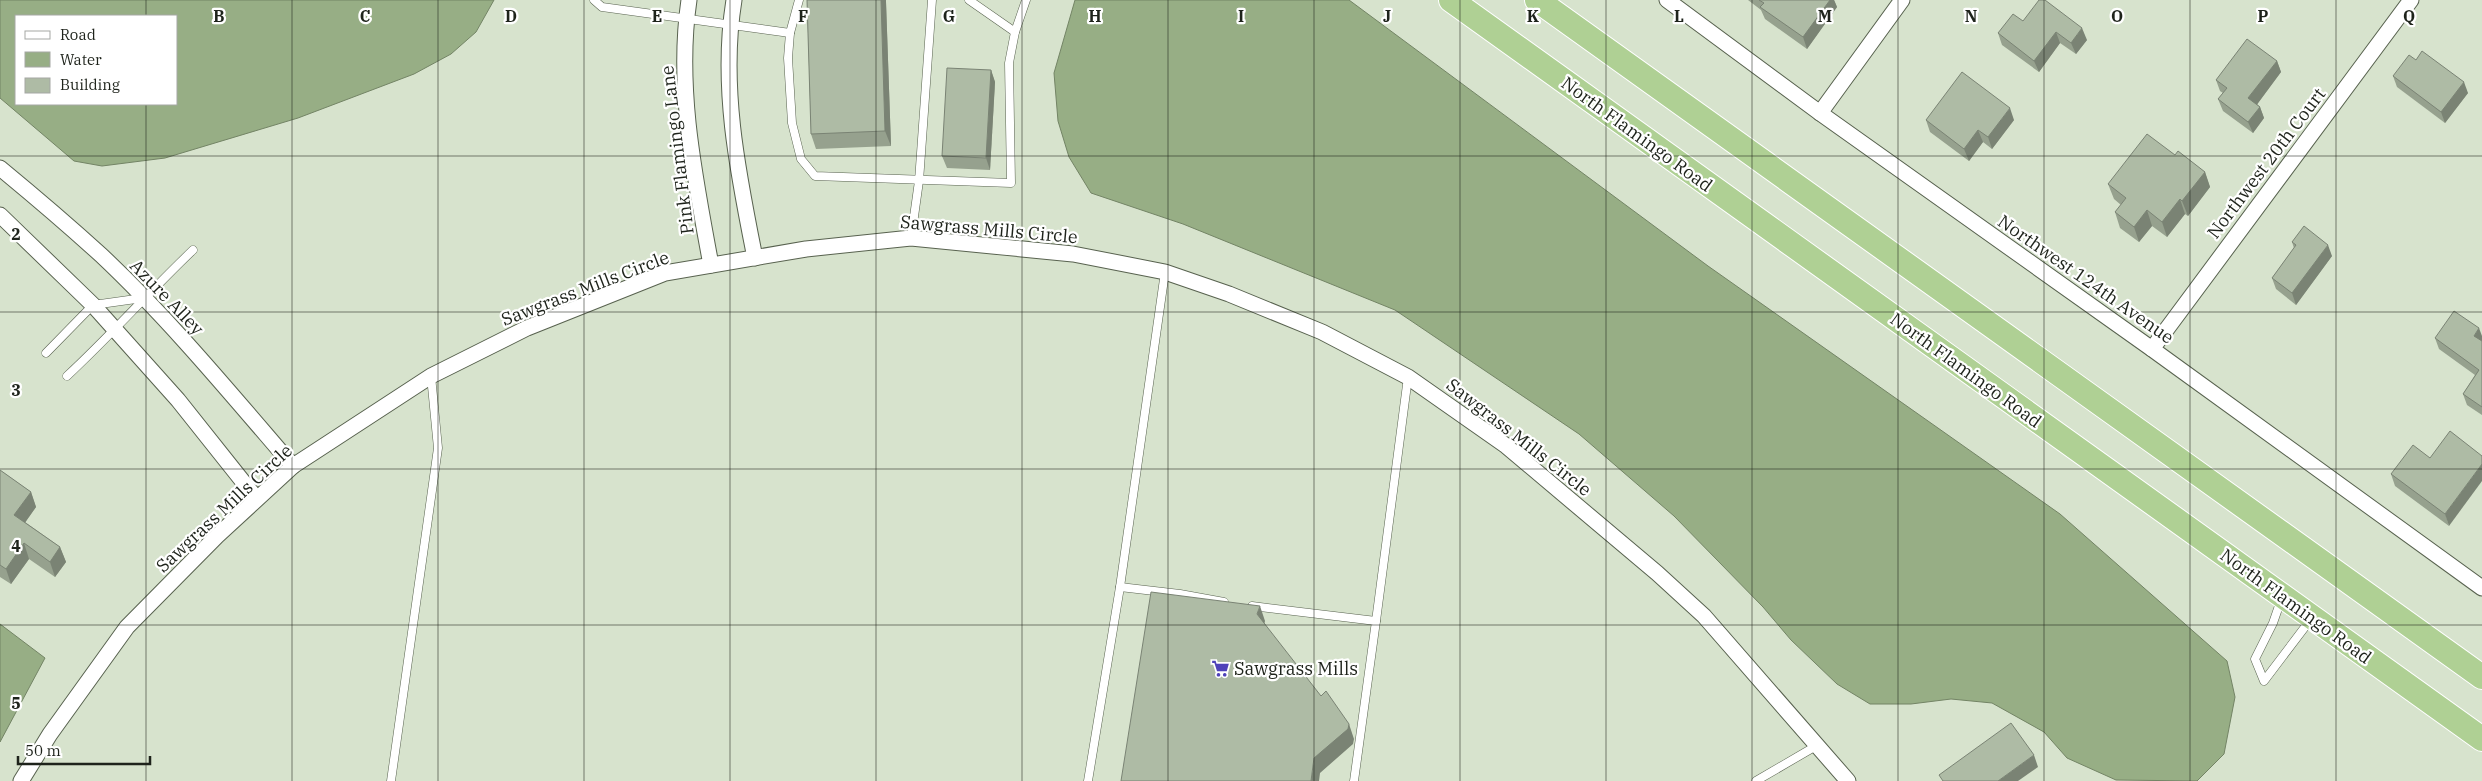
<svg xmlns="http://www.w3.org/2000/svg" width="2482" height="781" viewBox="0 0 2482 781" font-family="'IBM Plex Serif',serif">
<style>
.water{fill:#97ae85;stroke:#738465;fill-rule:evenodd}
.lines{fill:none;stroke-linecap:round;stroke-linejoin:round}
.service-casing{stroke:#58624f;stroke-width:9}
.minor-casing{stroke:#58624f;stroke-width:17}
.trunk-casing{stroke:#fff;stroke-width:26}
.service{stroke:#fff;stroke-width:8}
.minor{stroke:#fff;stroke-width:15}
.trunk{stroke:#afd094;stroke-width:24}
.wall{fill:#96a18e}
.shaded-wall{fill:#7a8374}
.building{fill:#aebba5;stroke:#7a8374}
.grid{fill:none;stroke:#1e231b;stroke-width:1;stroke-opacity:0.55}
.labels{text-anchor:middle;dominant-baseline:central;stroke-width:4.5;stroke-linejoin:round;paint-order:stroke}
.street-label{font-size:18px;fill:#1e231b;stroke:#fff}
.poi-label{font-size:18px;fill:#1e231b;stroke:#fff;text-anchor:start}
.grid-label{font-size:16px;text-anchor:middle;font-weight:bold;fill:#1e231b;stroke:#fff;stroke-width:4.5;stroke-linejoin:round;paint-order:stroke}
</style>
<rect width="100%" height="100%" fill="#d7e3cd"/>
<g class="water">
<path d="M 0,0 L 494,0 L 476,32 L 451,54 L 414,74 L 298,118 L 165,158 L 102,166 L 74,161 L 0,98 ZM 176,16 L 176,104 L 16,104 L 16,16 Z"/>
<path d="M 1075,0 L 1349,0 L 1708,266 L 2060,514 L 2227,661 L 2235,697 L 2224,754 L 2197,781 L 2116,780 L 2067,758 L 2044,732 L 1992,703 L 1951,699 L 1911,704 L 1870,704 L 1837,684 L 1791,640 L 1763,607 L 1674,516 L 1579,434 L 1395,310 L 1183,224 L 1091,193 L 1069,157 L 1058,121 L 1054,73 Z"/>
<path d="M 0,624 L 45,658 L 0,742 Z"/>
</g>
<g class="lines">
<defs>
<g id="service">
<path d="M 594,0 L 602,7 L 790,33"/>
<path d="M 799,0 L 790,33 L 788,58 L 792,123 L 801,159 L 815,176 L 1011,183 L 1009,63 L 1015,32 L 1026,0"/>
<path d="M 969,0 L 1015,32"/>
<path d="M 911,238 L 919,181 L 932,0"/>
<path d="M 1165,272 L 1120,587 L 1180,594 L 1224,602"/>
<path d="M 46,353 L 93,305 L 143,298"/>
<path d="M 67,376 C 111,335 150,291 193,250"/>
<path d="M 2281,600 L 2273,623 L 2255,659 L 2264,681 L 2311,619"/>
<path d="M 1252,606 L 1376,621 L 1354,781"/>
<path d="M 1376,621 L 1408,377"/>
<path d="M 391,781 L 438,448 L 431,376"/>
<path d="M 1088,781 L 1120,587"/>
<path d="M 1756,781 L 1816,746"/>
</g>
<g id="minor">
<path d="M 689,0 C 676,88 695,178 711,265"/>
<path d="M 734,0 C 720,86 738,173 755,258"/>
<path d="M 1667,0 L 1820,113 L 2152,349 L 2482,588"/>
<path d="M 1820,113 L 1902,0"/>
<path d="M 0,168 C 34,196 68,225 101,255 C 170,320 231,394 293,466"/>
<path d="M 0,215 L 93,305 L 178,400 L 256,498"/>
<path d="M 2152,349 L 2411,0"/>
<path d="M 21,781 L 50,734 L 127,627 L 217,536 L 293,466 L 431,376 L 527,328 L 665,273 L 806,249 L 911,238 L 1073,254 L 1165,272 L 1229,294 L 1322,332 L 1408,377 L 1505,445 L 1657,573 L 1704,616 L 1848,781"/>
</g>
<g id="trunk">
<path d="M 1451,0 L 2482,739"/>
<path d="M 1537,0 L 2482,677"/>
</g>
</defs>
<use href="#service" class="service-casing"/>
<use href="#minor" class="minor-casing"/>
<use href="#trunk" class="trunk-casing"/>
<use href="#service" class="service"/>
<use href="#minor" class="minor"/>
<use href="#trunk" class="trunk"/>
</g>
<g class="wall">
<path d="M 807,0 L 886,0 L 886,2 L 891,146 L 816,149 L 811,134 Z"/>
<path d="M 1748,0 L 1834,0 L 1837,7 L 1807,49 L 1765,19 L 1761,10 Z"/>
<path d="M 2023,21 L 2087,40 L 2076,54 L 2060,43 L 2039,72 L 2002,45 L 1998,33 Z"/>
<path d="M 2416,60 L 2468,93 L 2445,123 L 2397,87 L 2393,76 Z"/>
<path d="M 2277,61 L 2281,72 L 2257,104 L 2260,107 L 2264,118 L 2253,133 L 2223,111 L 2218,99 L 2223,93 L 2220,91 L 2216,80 Z"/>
<path d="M 991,70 L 995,82 L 990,170 L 947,168 L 942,156 Z"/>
<path d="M 1926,120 L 2014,120 L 1992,149 L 1983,142 L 1969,161 L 1930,132 Z"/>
<path d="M 2175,155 L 2205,172 L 2210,187 L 2188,216 L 2185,214 L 2167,237 L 2152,226 L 2139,242 L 2120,228 L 2115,212 L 2121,205 L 2114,199 L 2108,184 Z"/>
<path d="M 2292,242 L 2332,256 L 2296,305 L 2276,289 L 2272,278 L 2294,248 Z"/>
<path d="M 2482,336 L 2482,415 L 2467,405 L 2463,394 L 2475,375 L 2439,349 L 2435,338 Z"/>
<path d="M 2430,458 L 2449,526 L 2395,486 L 2391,474 Z"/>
<path d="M 0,470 L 31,492 L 36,507 L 25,522 L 60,547 L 66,562 L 55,577 L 29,559 L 11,584 L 0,577 Z"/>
</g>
<g class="shaded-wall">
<path d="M 881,0 L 886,0 L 886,2 L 891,146 L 885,131 Z"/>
<path d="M 1830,0 L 1834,0 L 1837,7 L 1807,49 L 1803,37 Z"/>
<path d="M 2082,28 L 2087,40 L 2076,54 L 2071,43 Z"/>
<path d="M 2056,32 L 2060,43 L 2039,72 L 2034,61 Z"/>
<path d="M 2277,61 L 2281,72 L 2253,110 L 2248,98 Z"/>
<path d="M 991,70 L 995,82 L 990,170 L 986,158 Z"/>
<path d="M 2464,82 L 2468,93 L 2445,123 L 2441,112 Z"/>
<path d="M 2260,107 L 2264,118 L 2253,133 L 2248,122 Z"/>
<path d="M 2010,108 L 2014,120 L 1992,149 L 1988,137 Z"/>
<path d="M 1978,130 L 1983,142 L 1969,161 L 1964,149 Z"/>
<path d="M 2205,172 L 2210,187 L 2188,216 L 2182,201 Z"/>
<path d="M 2180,199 L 2185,214 L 2167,237 L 2162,222 Z"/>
<path d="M 2147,210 L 2152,226 L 2139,242 L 2134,227 Z"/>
<path d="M 2328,245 L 2332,256 L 2296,305 L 2292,293 Z"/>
<path d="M 2479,328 L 2482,336 L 2482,340 L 2478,346 L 2474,336 Z"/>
<path d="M 2482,464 L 2482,481 L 2449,526 L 2445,514 Z"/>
<path d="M 31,492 L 36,507 L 20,530 L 14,515 Z"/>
<path d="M 24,543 L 29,559 L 11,584 L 6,569 Z"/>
<path d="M 60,547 L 66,562 L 55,577 L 50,562 Z"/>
<path d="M 1260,606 L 1265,621 L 1263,629 L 1257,614 Z"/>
<path d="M 1349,724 L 1354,739 L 1353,744 L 1320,773 L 1319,781 L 1311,781 L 1314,758 Z"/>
<path d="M 2034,755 L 2038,767 L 2018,781 L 1998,781 Z"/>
</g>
<g class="building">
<path d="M 807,0 L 881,0 L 885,131 L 811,134 Z"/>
<path d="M 1759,0 L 1830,0 L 1803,37 L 1760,7 L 1764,3 Z"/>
<path d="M 2039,0 L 2045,0 L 2082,28 L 2071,43 L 2056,32 L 2034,61 L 1998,33 L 2013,14 L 2023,21 Z"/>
<path d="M 2247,39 L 2277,61 L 2248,98 L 2260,107 L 2248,122 L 2218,99 L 2227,88 L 2216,80 Z"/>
<path d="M 2422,51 L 2464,82 L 2441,112 L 2393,76 L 2409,55 L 2416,60 Z"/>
<path d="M 947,68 L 991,70 L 986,158 L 942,156 Z"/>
<path d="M 1962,72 L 2010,108 L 1988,137 L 1978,130 L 1964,149 L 1926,120 Z"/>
<path d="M 2147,134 L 2175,155 L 2178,151 L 2205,172 L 2182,201 L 2180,199 L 2162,222 L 2147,210 L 2134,227 L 2115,212 L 2126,198 L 2108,184 Z"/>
<path d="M 2304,226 L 2328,245 L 2292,293 L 2272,278 L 2296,245 L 2292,242 Z"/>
<path d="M 2454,311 L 2479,328 L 2474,336 L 2482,341 L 2482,407 L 2463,394 L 2479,370 L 2435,338 Z"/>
<path d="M 2450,431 L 2482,456 L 2482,464 L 2445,514 L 2391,474 L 2413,445 L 2430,458 Z"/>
<path d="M 0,470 L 31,492 L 14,515 L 60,547 L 50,562 L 24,543 L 6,569 L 0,565 Z"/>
<path d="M 1151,592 L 1260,606 L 1257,614 L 1321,696 L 1326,691 L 1349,724 L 1348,729 L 1314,758 L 1311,781 L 1121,781 Z"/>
<path d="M 2011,723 L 2034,755 L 1998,781 L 1943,781 L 1939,775 Z"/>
</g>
<path class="grid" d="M 146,0 L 146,16M 292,0 L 292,781M 438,0 L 438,781M 584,0 L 584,781M 730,0 L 730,781M 876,0 L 876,781M 1022,0 L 1022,781M 1168,0 L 1168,781M 1314,0 L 1314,781M 1460,0 L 1460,781M 1606,0 L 1606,781M 1752,0 L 1752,781M 1898,0 L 1898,781M 2044,0 L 2044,781M 2190,0 L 2190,781M 2336,0 L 2336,781M 146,104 L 146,781M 0,156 L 2482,156M 0,312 L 2482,312M 0,469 L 2482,469M 0,625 L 2482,625"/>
<defs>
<symbol id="supermarket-bare" viewBox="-9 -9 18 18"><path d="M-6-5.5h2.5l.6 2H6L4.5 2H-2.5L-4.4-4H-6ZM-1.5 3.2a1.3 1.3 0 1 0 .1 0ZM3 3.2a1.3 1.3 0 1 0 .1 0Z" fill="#4f42b9" stroke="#fff" stroke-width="2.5" paint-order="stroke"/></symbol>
</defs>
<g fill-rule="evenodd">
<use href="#supermarket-bare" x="1208" y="656" width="25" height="25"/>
</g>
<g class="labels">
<g class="street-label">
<text transform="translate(1637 134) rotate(36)">North Flamingo Road</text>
<text transform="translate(677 150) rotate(-97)">Pink Flamingo Lane</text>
<text transform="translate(2266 163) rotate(-53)">Northwest 20th Court</text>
<text transform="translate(989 229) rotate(5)">Sawgrass Mills Circle</text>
<text transform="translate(2086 279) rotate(35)">Northwest 124th Avenue</text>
<text transform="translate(585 288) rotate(-21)">Sawgrass Mills Circle</text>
<text transform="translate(167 297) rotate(46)">Azure Alley</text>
<text transform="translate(1966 370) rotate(36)">North Flamingo Road</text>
<text transform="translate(1519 437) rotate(38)">Sawgrass Mills Circle</text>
<text transform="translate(224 508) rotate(-43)">Sawgrass Mills Circle</text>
<text transform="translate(2296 606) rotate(36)">North Flamingo Road</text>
</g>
<g class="poi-label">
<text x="1234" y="668">Sawgrass Mills</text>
</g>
</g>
<g class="grid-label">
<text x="219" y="22">B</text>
<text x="365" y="22">C</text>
<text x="511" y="22">D</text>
<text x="657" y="22">E</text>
<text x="803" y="22">F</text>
<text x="949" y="22">G</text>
<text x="1095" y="22">H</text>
<text x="1241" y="22">I</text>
<text x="1387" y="22">J</text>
<text x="1533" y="22">K</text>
<text x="1679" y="22">L</text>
<text x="1825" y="22">M</text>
<text x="1971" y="22">N</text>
<text x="2117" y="22">O</text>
<text x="2263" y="22">P</text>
<text x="2409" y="22">Q</text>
<text x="16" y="240">2</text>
<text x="16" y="396">3</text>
<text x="16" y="552">4</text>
<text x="16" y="709">5</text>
</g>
<rect x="15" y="15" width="162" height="90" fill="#ffffff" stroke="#a5a7a4"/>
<rect x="25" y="31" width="25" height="8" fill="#ffffff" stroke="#a5a7a4"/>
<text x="60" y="40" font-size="15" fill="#1e231b">Road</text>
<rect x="25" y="52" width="25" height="15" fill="#97ae85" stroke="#a5a7a4"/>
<text x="60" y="65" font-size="15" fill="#1e231b">Water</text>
<rect x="25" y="78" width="25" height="15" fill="#aebba5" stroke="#a5a7a4"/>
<text x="60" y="90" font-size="15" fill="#1e231b">Building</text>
<path d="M18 756v8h132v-8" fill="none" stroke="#1e231b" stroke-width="2.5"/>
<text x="25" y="756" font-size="15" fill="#1e231b" stroke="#ffffff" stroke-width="4" paint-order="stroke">50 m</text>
</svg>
